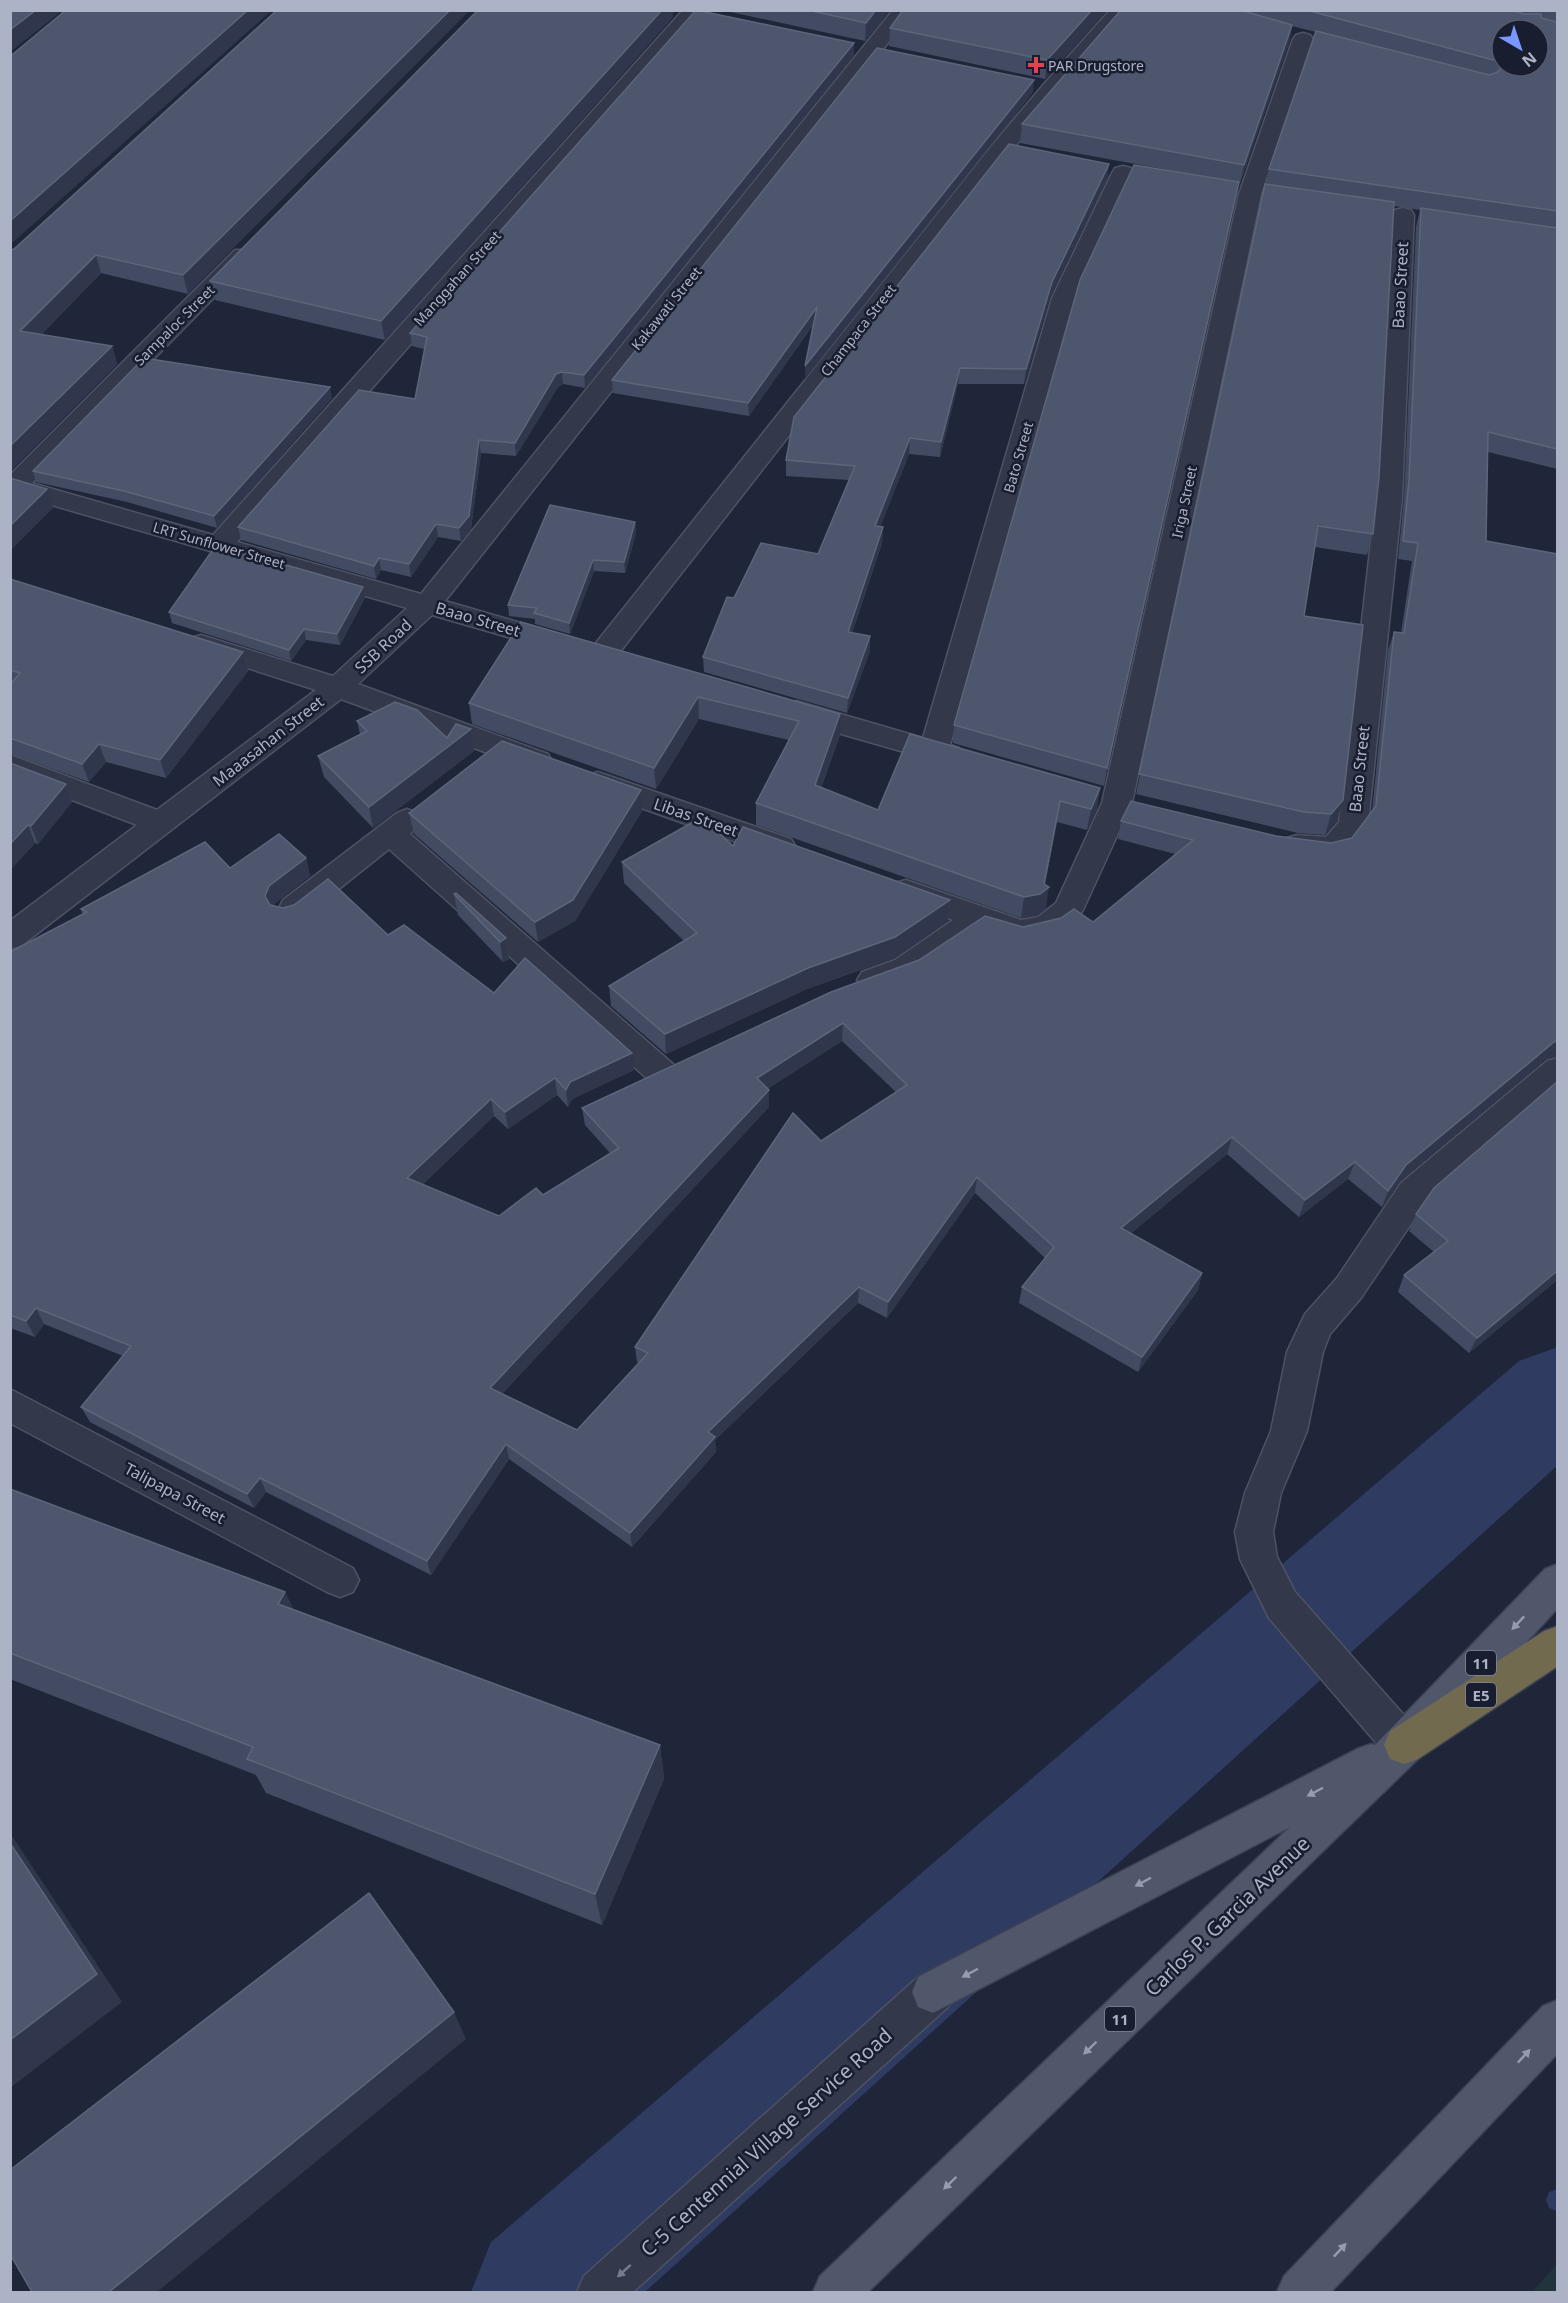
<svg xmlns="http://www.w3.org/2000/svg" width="1568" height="2303" viewBox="0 0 1568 2303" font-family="'Noto Sans',sans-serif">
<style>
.green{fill:#21333b}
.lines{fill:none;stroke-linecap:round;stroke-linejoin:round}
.stream{fill:#2f3b61;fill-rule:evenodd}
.river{fill:#2f3b61;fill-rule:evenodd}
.minor-casing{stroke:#4d5365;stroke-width:3}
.major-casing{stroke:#3c4254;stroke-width:3}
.highway-casing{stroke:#3a4052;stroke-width:3}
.minor{fill:#33384a;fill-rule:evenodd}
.major{fill:#50576b;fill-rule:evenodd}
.highway{fill:#716a4f;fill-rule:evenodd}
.wall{fill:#434b62;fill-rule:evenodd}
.shaded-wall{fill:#30374d}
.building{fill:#4e566d;stroke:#5d657b;stroke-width:1.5;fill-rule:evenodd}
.oneway{fill:#969cb0}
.oneway2{fill:#767c8f}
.health-dot{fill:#e0444e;stroke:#181e2f;stroke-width:2}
.labels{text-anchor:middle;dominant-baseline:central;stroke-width:5;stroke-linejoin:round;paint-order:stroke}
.far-poi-label{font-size:14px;fill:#adb3c7;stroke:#181e2f;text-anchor:start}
.far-street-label{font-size:14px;fill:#adb3c7;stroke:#181e2f}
.shield{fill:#181e2f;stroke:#808699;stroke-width:1.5}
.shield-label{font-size:15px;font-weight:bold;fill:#adb3c7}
.street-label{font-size:16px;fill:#adb3c7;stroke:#181e2f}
.near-street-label{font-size:20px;fill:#adb3c7;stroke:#181e2f}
</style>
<rect width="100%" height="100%" fill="#1f263a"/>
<path class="green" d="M 1557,2264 L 1557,2292 L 1532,2292 Z"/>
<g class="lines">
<path class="stream" d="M 1558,2189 L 1558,2211 L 1557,2211 L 1549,2208 L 1546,2200 L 1549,2192 Z"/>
<path class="river" d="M 1558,1347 L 1558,1465 L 645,2292 L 471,2292 L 491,2242 L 1519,1361 Z"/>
<defs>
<g id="minor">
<path d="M 683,10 L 704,10 L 237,542 L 421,594 L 893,10 L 914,10 L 445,601 L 569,637 L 573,643 L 569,649 L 559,652 L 432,615 L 358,684 L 548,754 L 552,761 L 548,768 L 538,771 L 528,768 L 341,699 L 21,946 L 10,949 L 10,921 L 137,825 L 10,776 L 10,755 L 157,810 L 316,690 L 191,650 L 187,644 L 191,638 L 201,635 L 333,676 L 407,608 L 10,493 L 10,475 L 235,250 L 251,250 L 255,255 L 251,260 L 32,483 L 213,535 Z"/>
<path d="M 1110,10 L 1132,10 L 1058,92 L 1010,153 L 612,662 L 602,664 L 592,662 L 588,655 L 592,648 L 994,143 L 1044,84 Z"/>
<path d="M 1303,33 L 1310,35 L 1313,39 L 1261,194 L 1132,803 L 1083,910 C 1073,928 1040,946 1019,943 C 1007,942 994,935 983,931 C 954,950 897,1000 862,988 L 857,980 L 862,972 L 895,960 L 953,920 L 895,899 L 891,891 L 895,883 L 906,880 L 1021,920 L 1038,917 L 1056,903 L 1102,803 L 1239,194 L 1293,39 L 1296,35 Z"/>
<path d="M 1123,166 L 1131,168 L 1134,173 L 1076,298 L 950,745 L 959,748 L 963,755 L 959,762 L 949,765 L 786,718 L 782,711 L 786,704 L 796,701 L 923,738 L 1052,298 L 1112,173 L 1115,168 Z"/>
<path d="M 1403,208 L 1411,210 L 1414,215 L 1402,498 L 1368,824 C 1362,833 1353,850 1344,856 C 1334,863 1298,857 1287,854 L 1282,846 L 1287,838 L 1297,835 L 1326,837 L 1339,822 L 1376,498 L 1392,215 L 1395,210 Z"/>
<path d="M 598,772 L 791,839 L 796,847 L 791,855 L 781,858 L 588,789 L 584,782 L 588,775 Z"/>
<path d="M 407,809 L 417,813 L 422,820 L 410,834 L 674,1065 L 679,1074 L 674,1083 L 663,1087 L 652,1083 L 389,849 L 305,916 L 294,919 L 283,916 L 279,908 L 283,900 L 397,813 Z"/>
<path d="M 1558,1058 L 1558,1089 L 1425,1203 L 1361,1298 L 1330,1334 L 1323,1352 L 1307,1431 L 1281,1493 L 1273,1532 L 1277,1557 L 1295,1592 L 1418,1731 L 1424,1745 L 1418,1759 L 1404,1764 L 1390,1759 L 1269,1618 L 1240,1559 L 1235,1532 L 1245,1493 L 1271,1431 L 1287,1352 L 1305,1314 L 1337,1278 L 1401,1183 L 1547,1061 Z"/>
<path d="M 10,1389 L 353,1568 L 359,1580 L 353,1592 L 340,1597 L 327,1592 L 10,1423 Z"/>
<path d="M 933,1971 L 948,1977 L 954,1992 L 948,2007 L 633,2292 L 577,2292 L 584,2276 L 918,1977 Z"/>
</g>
<g id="major">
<path d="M 1558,1564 L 1558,1608 L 1418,1759 L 868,2292 L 813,2292 L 820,2276 L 1290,1827 L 933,2013 L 918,2007 L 912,1992 L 918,1977 L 1357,1749 L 1371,1744 L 1375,1745 L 1545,1569 Z"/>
<path d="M 1558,2000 L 1558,2053 L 1331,2292 L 1277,2292 L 1284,2276 L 1543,2006 Z"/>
</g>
<path id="highway" d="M 1558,1626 L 1558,1666 L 1418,1759 L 1404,1764 L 1390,1759 L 1384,1745 L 1390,1731 L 1544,1631 Z"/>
</defs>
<use href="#minor" class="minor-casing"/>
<use href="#major" class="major-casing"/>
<use href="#highway" class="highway-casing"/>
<use href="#minor" class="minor"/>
<use href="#major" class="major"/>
<use href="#highway" class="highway"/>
</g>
<g class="wall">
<path d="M 277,10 L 188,294 L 101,273 L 41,335 L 112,346 L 117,364 L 10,471 L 10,250 L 14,249 Z"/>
<path d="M 721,10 L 890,10 L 865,41 Z"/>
<path d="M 1107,10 L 1045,79 L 889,46 L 890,28 Z"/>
<path d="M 1121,10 L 1557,10 L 1557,469 L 1488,452 L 1486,541 L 1557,554 L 1557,1057 L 1546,1059 L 1400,1181 L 1382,1207 L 1348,1179 L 1299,1217 L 1227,1154 L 1131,1233 L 1202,1273 L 1198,1290 L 1138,1372 L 1019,1303 L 1022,1287 L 1045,1258 L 975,1193 L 887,1318 L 858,1303 L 715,1440 L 716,1452 L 632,1547 L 509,1459 L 431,1575 L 266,1492 L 254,1508 L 90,1422 L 81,1407 L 123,1356 L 44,1324 L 35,1337 L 10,1328 L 10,952 L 82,914 L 81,909 L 230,868 L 306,858 L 310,876 L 274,904 L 273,906 L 388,935 L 634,1070 L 572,1099 L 568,1107 L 557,1095 L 508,1129 L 494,1116 L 422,1185 L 499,1216 L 543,1195 L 610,1153 L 585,1125 L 582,1108 L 1023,927 L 1093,922 L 1175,854 L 1118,839 L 1121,821 L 1276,836 L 1331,843 L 1352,838 L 1372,812 L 1388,650 L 1394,632 L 1401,633 L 1412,561 L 1398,559 L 1404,498 L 1416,227 L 1420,210 L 1394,206 L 1373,534 L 1367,555 L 1315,547 L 1304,616 L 1343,800 L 1337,821 L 1325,835 L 1298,833 L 1136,794 L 1269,169 L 1316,32 L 1292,26 L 1289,43 L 1240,183 L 1238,183 L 1104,786 L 953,743 L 954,725 L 1185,173 L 1020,143 L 1022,124 ZM 842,1041 L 896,1092 L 635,1347 L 637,1362 L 639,1363 L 577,1430 L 502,1394 L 769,1107 L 767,1089 Z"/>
<path d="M 673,17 L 385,340 L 215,300 L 210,281 Z"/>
<path d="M 854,43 L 854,55 L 585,388 L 563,384 L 558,387 L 516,456 L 481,453 L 471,529 L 461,541 L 438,537 L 411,577 L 381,570 L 376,579 L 241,540 L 238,527 L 415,399 L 424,349 L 412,346 L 410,333 Z"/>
<path d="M 1033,92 L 805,379 L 813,325 L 749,416 L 613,393 L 612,380 Z"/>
<path d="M 1109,164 L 1107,179 L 1050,297 L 1024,384 L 958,384 L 940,457 L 909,454 L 880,527 L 883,527 L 882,543 L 852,633 L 870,651 L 847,713 L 704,672 L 703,657 L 734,598 L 818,554 L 849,480 L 786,476 L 786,460 Z"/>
<path d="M 332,398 L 217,528 L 127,502 L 36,482 L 33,471 Z"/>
<path d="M 635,522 L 636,533 L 625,573 L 594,571 L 570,634 L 535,624 L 535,619 L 509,616 L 508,605 Z"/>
<path d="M 10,579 L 243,652 L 248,671 L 166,778 L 106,762 L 89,782 L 10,754 Z"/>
<path d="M 365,598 L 340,645 L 306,640 L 291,661 L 172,623 L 169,612 Z"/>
<path d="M 521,622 L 840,714 L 840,735 L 821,788 L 878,810 L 910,734 L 1097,809 L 1087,830 L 1057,822 L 1045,885 L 1046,908 L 1037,915 L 1021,918 L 756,825 L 756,803 L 789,740 L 699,719 L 656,789 L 472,724 L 469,703 Z"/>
<path d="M 357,721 L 447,738 L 471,729 L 474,751 L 373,828 L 324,777 L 318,756 L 360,734 Z"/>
<path d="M 10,763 L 66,784 L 72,802 L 38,844 L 35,843 L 10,870 Z"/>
<path d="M 642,811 L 575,921 L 538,942 L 414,834 L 409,813 Z"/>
<path d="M 733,846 L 950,900 L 948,921 L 894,958 L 807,989 L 666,1054 L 611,1006 L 609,986 L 684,941 L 624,883 L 622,862 Z"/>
<path d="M 454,894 L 506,938 L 509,959 L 503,962 L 458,915 Z"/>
<path d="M 1416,1214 L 1556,1281 L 1469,1353 L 1398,1292 L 1404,1275 L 1434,1252 L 1409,1231 Z"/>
<path d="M 10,1489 L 285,1592 L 293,1609 L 660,1745 L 664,1779 L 602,1925 L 266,1793 L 256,1775 L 10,1679 Z"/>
</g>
<g class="shaded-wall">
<path d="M 36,10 L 63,10 L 10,52 L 10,30 Z"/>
<path d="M 248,10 L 272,10 L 10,245 L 10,221 Z"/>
<path d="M 450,10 L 470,10 L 188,294 L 183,275 Z"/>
<path d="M 662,10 L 673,10 L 673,17 L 385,340 L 381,321 Z"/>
<path d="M 876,10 L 890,10 L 865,41 L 866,23 Z"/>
<path d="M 1092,10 L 1107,10 L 1045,79 L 1047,60 Z"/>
<path d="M 1292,25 L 1289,43 L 1240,183 L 1244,165 Z"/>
<path d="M 854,43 L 854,55 L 585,388 L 584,375 Z"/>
<path d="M 1034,80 L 1033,92 L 805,379 L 805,366 Z"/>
<path d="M 1109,164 L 1107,179 L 1050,297 L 1024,384 L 1026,369 L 1052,282 Z"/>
<path d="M 1239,182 L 1235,201 L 1104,786 L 1107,768 Z"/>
<path d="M 96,255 L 101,273 L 26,350 L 20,331 Z"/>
<path d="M 817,307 L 816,320 L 749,416 L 748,403 Z"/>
<path d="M 112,346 L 117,364 L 10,471 L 10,446 Z"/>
<path d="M 960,368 L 958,384 L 940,457 L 941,442 Z"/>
<path d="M 562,372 L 563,384 L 558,387 L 516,456 L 515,443 L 556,374 Z"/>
<path d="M 330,387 L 332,398 L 217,528 L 214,516 Z"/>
<path d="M 910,438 L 909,454 L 875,541 L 875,526 Z"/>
<path d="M 479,440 L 481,453 L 471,529 L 461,541 L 459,528 Z"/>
<path d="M 47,489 L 53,508 L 10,551 L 10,526 Z"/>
<path d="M 635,522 L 636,533 L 625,573 L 624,562 Z"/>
<path d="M 436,524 L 438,537 L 411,577 L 409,564 Z"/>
<path d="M 883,527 L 882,543 L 847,647 L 848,632 Z"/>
<path d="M 379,558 L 381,570 L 376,579 L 374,566 Z"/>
<path d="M 593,560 L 594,571 L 570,634 L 569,623 Z"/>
<path d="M 363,587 L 365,598 L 340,645 L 337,634 Z"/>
<path d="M 304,629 L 306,640 L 291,661 L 289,650 Z"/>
<path d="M 870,636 L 870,651 L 847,713 L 848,698 Z"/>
<path d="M 243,652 L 248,671 L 166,778 L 160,760 Z"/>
<path d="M 698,697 L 699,719 L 656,789 L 654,768 Z"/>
<path d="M 840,714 L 840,735 L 814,806 L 815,785 Z"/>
<path d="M 471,729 L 474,751 L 373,828 L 369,807 Z"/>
<path d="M 99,744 L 106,762 L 89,782 L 82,764 Z"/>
<path d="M 66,784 L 72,802 L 38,844 L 31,826 Z"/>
<path d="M 1100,788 L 1097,809 L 1087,830 L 1091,809 Z"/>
<path d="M 641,790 L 642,811 L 575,921 L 538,942 L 535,922 Z"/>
<path d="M 1343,800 L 1337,821 L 1325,835 L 1331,814 Z"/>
<path d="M 1060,801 L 1044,891 L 1049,887 L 1046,908 L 1037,915 L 1021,918 L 1024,897 Z"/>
<path d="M 28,825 L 35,843 L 10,870 L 10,844 Z"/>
<path d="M 306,858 L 310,876 L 274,904 L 270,914 L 265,896 L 269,886 Z"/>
<path d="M 950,900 L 948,921 L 894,958 L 807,989 L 666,1054 L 665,1034 Z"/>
<path d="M 506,938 L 509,959 L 503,962 L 500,942 Z"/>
<path d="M 843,1023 L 842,1041 L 757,1095 L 757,1078 Z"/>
<path d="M 1557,1041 L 1557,1057 L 1546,1059 L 1400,1181 L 1382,1207 L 1388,1191 L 1406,1165 L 1554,1042 Z"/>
<path d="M 632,1053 L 634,1070 L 572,1099 L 568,1107 L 566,1090 L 570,1082 Z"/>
<path d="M 555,1078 L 557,1095 L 508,1129 L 505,1112 Z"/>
<path d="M 769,1090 L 769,1107 L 493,1404 L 490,1388 Z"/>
<path d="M 491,1099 L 494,1116 L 411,1195 L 407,1178 Z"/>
<path d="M 1232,1137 L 1227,1154 L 1117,1244 L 1121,1228 Z"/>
<path d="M 1355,1162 L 1348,1179 L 1299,1217 L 1305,1200 Z"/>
<path d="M 977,1177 L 975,1193 L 887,1318 L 888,1302 Z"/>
<path d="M 1557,1270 L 1557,1279 L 1556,1281 L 1469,1353 L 1477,1338 Z"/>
<path d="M 1202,1273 L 1198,1290 L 1138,1372 L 1142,1357 Z"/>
<path d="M 859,1287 L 858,1303 L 715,1440 L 716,1452 L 632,1547 L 630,1533 L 708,1432 Z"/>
<path d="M 36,1308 L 44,1324 L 35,1337 L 26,1321 Z"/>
<path d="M 506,1444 L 509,1459 L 431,1575 L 427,1561 Z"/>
<path d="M 260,1478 L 266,1492 L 254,1508 L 247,1494 Z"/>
<path d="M 285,1592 L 302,1630 L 278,1604 Z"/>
<path d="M 660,1745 L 664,1779 L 602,1925 L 595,1894 Z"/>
<path d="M 10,1833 L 122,2002 L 10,2088 Z"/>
<path d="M 454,2012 L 466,2039 L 157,2292 L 109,2292 Z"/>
</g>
<g class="building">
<path d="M 10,10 L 36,10 L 10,30 Z"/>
<path d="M 66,10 L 248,10 L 10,221 L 10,54 L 13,54 Z"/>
<path d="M 277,10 L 450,10 L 183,275 L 96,255 L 20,331 L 112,346 L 10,446 L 10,250 L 14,249 Z"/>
<path d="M 478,10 L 662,10 L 381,321 L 210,281 Z"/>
<path d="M 696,10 L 854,43 L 584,375 L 562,372 L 556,374 L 515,443 L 479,440 L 469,516 L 459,528 L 436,524 L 409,564 L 379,558 L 374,566 L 238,527 L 359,390 L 415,399 L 427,337 L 410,333 Z"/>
<path d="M 807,10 L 876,10 L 866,23 Z"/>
<path d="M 903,10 L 1092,10 L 1047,60 L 890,28 Z"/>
<path d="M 1121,10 L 1240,10 L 1292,25 L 1244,165 L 1022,124 Z"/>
<path d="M 1306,10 L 1511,10 L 1524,14 L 1541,14 L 1541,18 L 1557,22 L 1557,211 L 1269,169 L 1316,31 L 1489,75 L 1498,72 L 1502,66 L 1538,66 L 1538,30 L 1502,30 L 1502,65 L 1497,61 Z"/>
<path d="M 877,48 L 1034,80 L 805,366 L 817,307 L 748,403 L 612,380 Z"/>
<path d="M 1009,144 L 1109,164 L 1052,282 L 1026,369 L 960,368 L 941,442 L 910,438 L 875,526 L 883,527 L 848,632 L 870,636 L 848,698 L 703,657 L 727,597 L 734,598 L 761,543 L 818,554 L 855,466 L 786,460 L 794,417 Z"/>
<path d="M 1134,165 L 1239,182 L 1107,768 L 954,725 L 1080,280 Z"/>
<path d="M 1265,184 L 1394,202 L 1379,477 L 1373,534 L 1318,526 L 1304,616 L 1363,625 L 1343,800 L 1331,814 L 1304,812 L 1139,774 Z"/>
<path d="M 1421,208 L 1557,228 L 1557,449 L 1488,432 L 1486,541 L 1557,554 L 1557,1041 L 1554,1042 L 1406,1165 L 1388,1191 L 1355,1162 L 1305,1200 L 1232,1137 L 1121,1228 L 1202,1273 L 1142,1357 L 1022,1287 L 1054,1247 L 977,1177 L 888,1302 L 859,1287 L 708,1432 L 715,1437 L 630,1533 L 506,1444 L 427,1561 L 260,1478 L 247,1494 L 81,1407 L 131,1346 L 36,1308 L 26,1321 L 10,1315 L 10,952 L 87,912 L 81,909 L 205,842 L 230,868 L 279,834 L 306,858 L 269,886 L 265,896 L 270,905 L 283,908 L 294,905 L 328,879 L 388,935 L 404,925 L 494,993 L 525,958 L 632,1053 L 570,1082 L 566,1090 L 555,1078 L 505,1112 L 491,1099 L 407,1178 L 499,1216 L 536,1188 L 543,1195 L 619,1148 L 582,1108 L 831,992 L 919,960 L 985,916 L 1023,927 L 1061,918 L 1074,909 L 1093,922 L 1193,840 L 1121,821 L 1131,801 L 1276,836 L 1331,843 L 1352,838 L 1376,806 L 1394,632 L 1404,633 L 1418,543 L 1403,541 L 1409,480 ZM 843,1023 L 907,1085 L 821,1141 L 793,1113 L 635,1347 L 648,1353 L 577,1430 L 490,1388 L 769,1090 L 757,1078 Z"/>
<path d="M 144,358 L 330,387 L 214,516 L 124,491 L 33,471 Z"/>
<path d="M 10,478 L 47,489 L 10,526 Z"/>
<path d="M 550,505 L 635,522 L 624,562 L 593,560 L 569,623 L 534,613 L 537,608 L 508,605 Z"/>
<path d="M 216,545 L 363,587 L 337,634 L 304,629 L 289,650 L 169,612 Z"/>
<path d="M 10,579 L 243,652 L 160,760 L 99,744 L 82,764 L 10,738 L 10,685 L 20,673 L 10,670 Z"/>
<path d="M 521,622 L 840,714 L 815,785 L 878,810 L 910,734 L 1100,788 L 1091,809 L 1060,801 L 1044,884 L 1049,887 L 1040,894 L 1024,897 L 756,803 L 799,721 L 698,697 L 654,768 L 469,703 Z"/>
<path d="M 395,702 L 417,710 L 447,738 L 456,724 L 471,729 L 369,807 L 318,756 L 367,731 L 357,721 Z"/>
<path d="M 502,741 L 641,790 L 573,900 L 535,922 L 409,813 Z"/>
<path d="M 10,763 L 66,784 L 31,826 L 28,825 L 10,844 Z"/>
<path d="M 702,817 L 733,846 L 743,827 L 950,900 L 895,937 L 808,968 L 665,1034 L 609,986 L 697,933 L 622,862 Z"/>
<path d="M 456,893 L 506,938 L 500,942 L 454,894 Z"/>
<path d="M 1557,1082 L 1557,1271 L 1477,1338 L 1404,1275 L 1448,1241 L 1416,1214 L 1434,1188 Z"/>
<path d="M 10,1489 L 285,1592 L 278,1604 L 660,1745 L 595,1894 L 247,1759 L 253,1747 L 10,1653 Z"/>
<path d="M 10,1843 L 97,1974 L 10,2040 Z"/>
<path d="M 369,1893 L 454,2012 L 109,2292 L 32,2292 L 10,2254 L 10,2170 Z"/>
</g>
<defs><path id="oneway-solid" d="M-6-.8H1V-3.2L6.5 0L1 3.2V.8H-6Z" transform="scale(1.5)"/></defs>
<g class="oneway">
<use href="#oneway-solid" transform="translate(1518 1623) rotate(133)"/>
<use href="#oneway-solid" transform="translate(1315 1792) rotate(152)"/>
<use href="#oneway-solid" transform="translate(1143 1882) rotate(152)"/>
<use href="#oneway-solid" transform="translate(970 1973) rotate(152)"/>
<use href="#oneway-solid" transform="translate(1090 2048) rotate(136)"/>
<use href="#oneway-solid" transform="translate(1524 2056) rotate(-47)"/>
<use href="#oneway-solid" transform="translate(950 2183) rotate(136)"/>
<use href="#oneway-solid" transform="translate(1340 2250) rotate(-47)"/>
</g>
<use class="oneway2" href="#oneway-solid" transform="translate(624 2271) rotate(138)"/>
<path class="health-dot" d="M1033 56h6v6h6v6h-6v6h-6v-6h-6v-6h6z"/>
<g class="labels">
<g class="far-poi-label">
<text x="1048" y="65">PAR Drugstore</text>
</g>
<g class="far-street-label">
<text transform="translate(457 278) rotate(-48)">Manggahan Street</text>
<text transform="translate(666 308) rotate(-51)">Kakawati Street</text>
<text transform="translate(174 325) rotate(-45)">Sampaloc Street</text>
<text transform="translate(858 330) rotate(-52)">Champaca Street</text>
<text transform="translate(1018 457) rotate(-74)">Bato Street</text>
<text transform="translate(1184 502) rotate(-78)">Iriga Street</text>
<text transform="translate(219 545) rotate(16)">LRT Sunflower Street</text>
</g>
<g class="shield">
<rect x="1466" y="1651" width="30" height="24" rx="4.5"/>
<rect x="1466" y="1683" width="30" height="24" rx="4.5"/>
<rect x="1105" y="2007" width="30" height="24" rx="4.5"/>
</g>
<g class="shield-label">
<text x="1481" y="1663">11</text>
<text x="1481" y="1695">E5</text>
<text x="1120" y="2019">11</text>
</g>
<g class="street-label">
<text transform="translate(1400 285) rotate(-87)">Baao Street</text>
<text transform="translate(478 619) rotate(16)">Baao Street</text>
<text transform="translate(383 646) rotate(-43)">SSB Road</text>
<text transform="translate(268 741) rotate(-38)">Maaasahan Street</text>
<text transform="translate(1359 769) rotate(-84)">Baao Street</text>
<text transform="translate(696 817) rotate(19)">Libas Street</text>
<text transform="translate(175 1493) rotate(28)">Talipapa Street</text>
</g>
<g class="near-street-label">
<text transform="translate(1227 1916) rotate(-44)">Carlos P. Garcia Avenue</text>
<text transform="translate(766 2142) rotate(-42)">C-5 Centennial Village Service Road</text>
</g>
</g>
<rect width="1568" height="2303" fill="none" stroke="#adb3c7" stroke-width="24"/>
<g transform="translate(1520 48) rotate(141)"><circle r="28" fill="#181e2f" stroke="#545a6c" stroke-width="1.5"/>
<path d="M0-4.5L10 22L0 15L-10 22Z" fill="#7a96ff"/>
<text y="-9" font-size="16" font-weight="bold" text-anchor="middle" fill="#adb3c7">N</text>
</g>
</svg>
